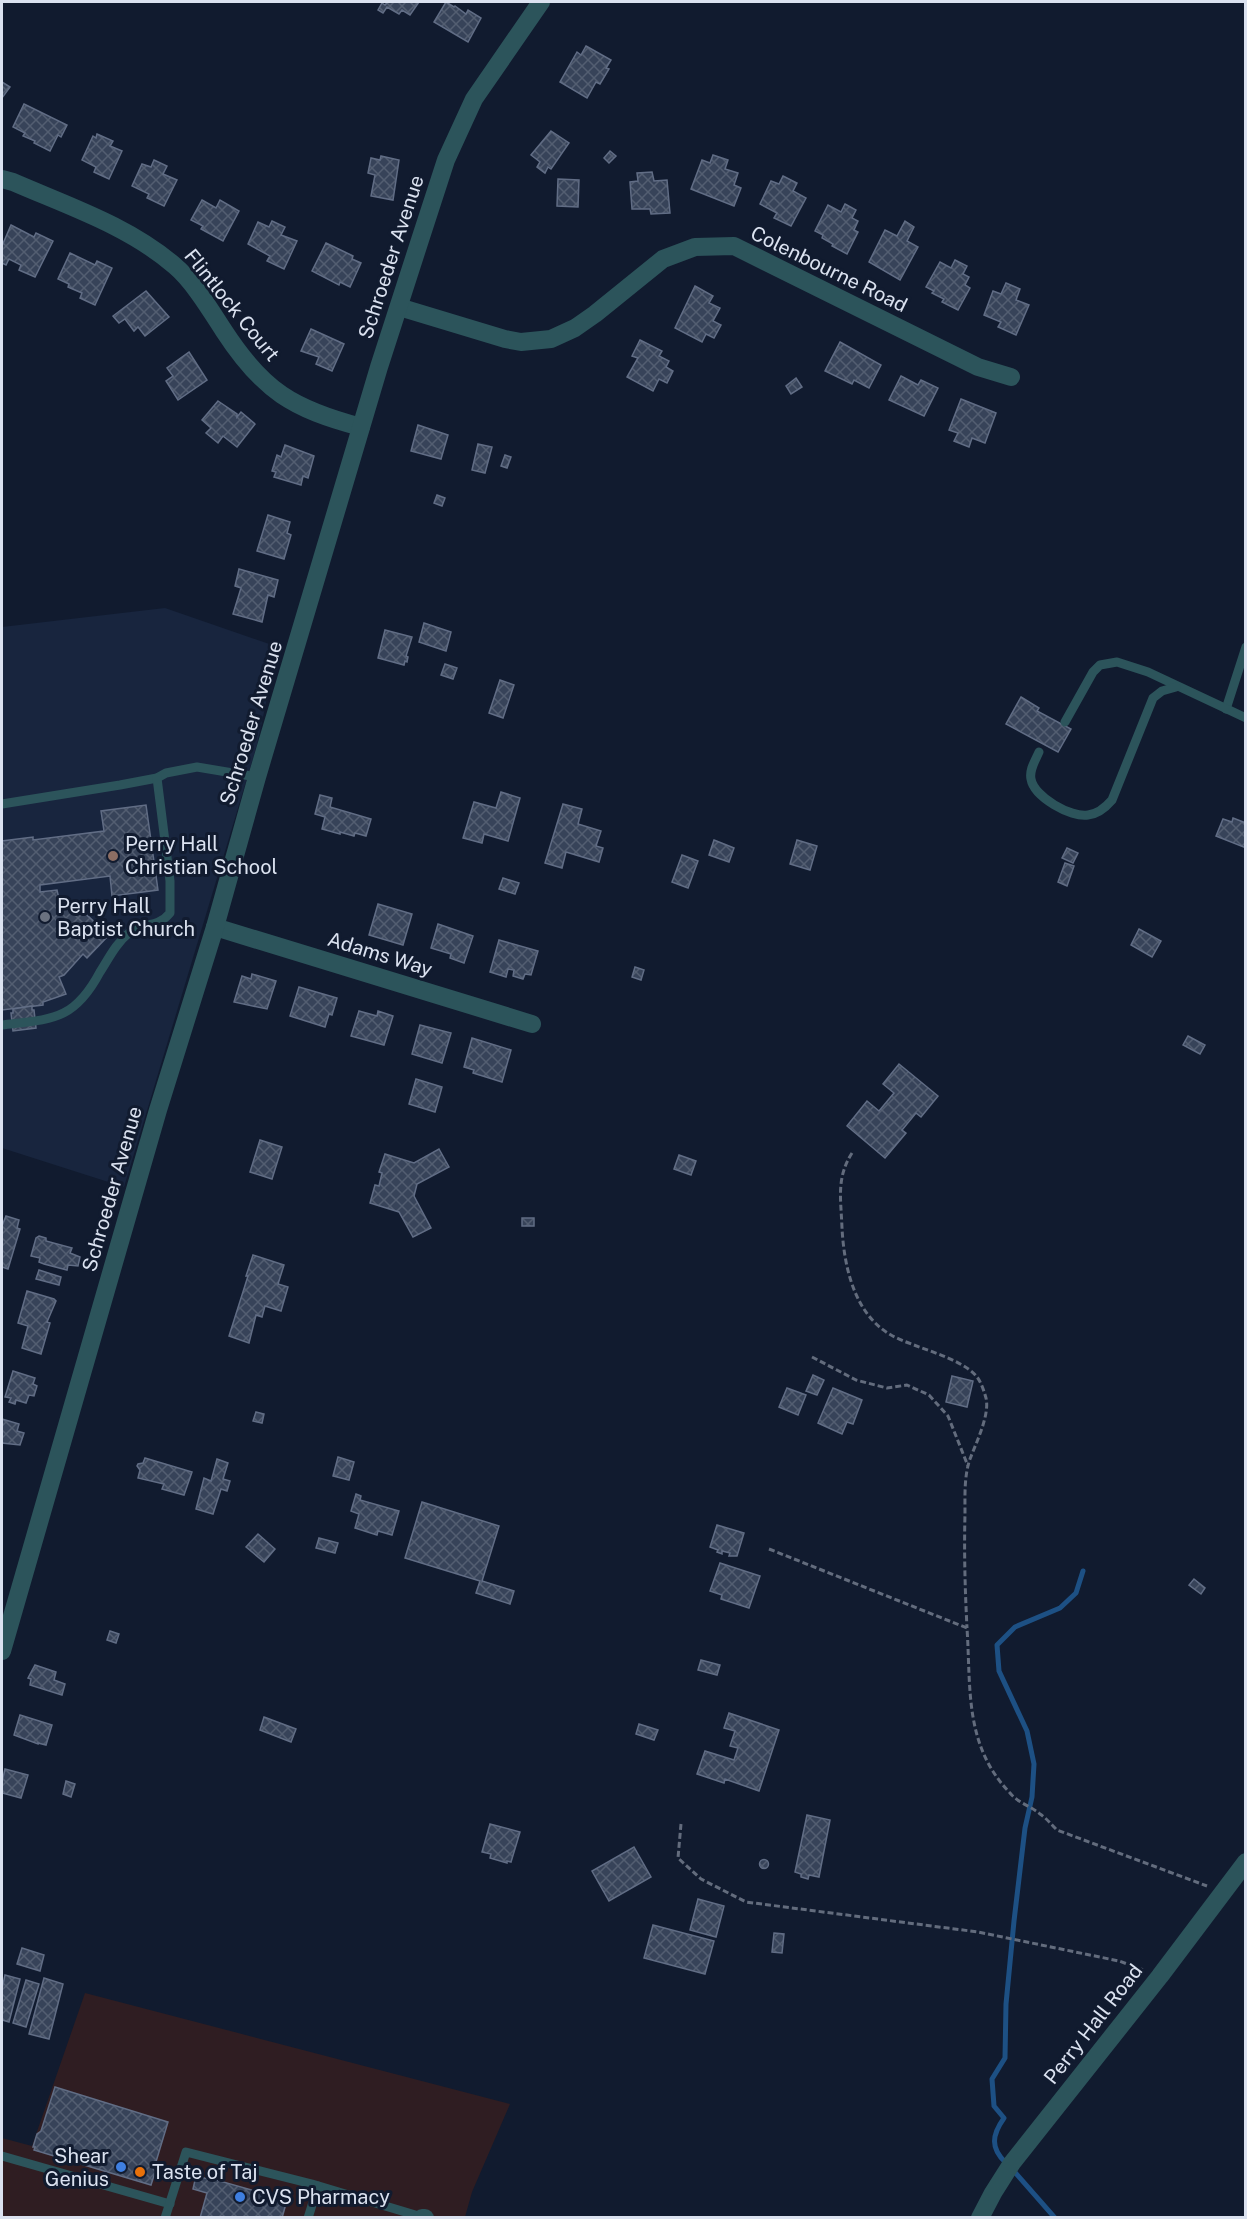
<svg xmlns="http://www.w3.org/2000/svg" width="1247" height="2219" viewBox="0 0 1247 2219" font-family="'Public Sans',sans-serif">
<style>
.commercial{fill:#2f1d22}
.built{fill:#18253e}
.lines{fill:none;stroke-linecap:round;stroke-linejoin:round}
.stream{stroke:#1d5084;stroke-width:5}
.building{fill:url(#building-cross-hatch);stroke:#616d85;stroke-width:1.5}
.path{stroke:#636c7d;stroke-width:3;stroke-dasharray:6 3;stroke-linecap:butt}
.service{stroke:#2c545b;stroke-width:9}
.minor{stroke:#2c545b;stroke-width:18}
.education-dot{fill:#8d6e63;stroke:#111b2f;stroke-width:2}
.worship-dot{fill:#6b7280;stroke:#111b2f;stroke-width:2}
.shop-dot{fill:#3f7fe0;stroke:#111b2f;stroke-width:2}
.food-dot{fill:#e8710a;stroke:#111b2f;stroke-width:2}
.labels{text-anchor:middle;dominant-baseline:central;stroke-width:6;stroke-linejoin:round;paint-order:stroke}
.street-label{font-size:20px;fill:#dbe2f0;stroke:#111b2f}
.poi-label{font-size:20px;fill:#dbe2f0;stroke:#111b2f;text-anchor:start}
</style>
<defs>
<pattern id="building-cross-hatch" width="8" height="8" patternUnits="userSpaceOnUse" patternTransform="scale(1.5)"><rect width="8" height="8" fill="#374359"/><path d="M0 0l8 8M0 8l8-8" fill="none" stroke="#535e71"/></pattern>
</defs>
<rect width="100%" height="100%" fill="#111b2f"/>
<path class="commercial" d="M 85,1993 L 510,2104 L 472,2192 L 465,2217 L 2,2217 L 2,2138 L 32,2146 Z"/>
<path class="built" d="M 165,608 L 278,647 L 257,745 L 124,1187 L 2,1148 L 2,627 Z"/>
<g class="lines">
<g class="stream">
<path d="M 1006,2163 C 990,2148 992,2135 1004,2118 L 994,2106 L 992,2079 L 1005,2058 L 1006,2004 L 1014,1921 L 1025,1828 L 1032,1797 L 1034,1764 L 1027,1731 L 999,1671 L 997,1645 L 1015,1627 L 1060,1608 L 1076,1593 L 1083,1571"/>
<path d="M 1013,2170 L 1055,2218"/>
</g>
</g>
<g class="building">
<path d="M 384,2 L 419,2 L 410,15 L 402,10 L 399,14 L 387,7 L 383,13 L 378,10 L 382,3 L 385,5 L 387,3 Z"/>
<path d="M 446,2 L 454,7 L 455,6 L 466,14 L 468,10 L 481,18 L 468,42 L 434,22 Z"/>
<path d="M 586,46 L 611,60 L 606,68 L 609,69 L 600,84 L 596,82 L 587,98 L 560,82 L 577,52 L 581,55 Z"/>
<path d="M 2,82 L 10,87 L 2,98 Z"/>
<path d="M 24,104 L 67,125 L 61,137 L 58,135 L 50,151 L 34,143 L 35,141 L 23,136 L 25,133 L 13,127 Z"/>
<path d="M 551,131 L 569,143 L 551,169 L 548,167 L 545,173 L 537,167 L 540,162 L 531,155 Z"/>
<path d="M 97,134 L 113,141 L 110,146 L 122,151 L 109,179 L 94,172 L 96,167 L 82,160 L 93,136 L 96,138 Z"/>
<path d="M 610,151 L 616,156 L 609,163 L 604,158 Z"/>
<path d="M 713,155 L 728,160 L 725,169 L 738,173 L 734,185 L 741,188 L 734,206 L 691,189 L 702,160 L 710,163 Z"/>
<path d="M 381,156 L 399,160 L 393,200 L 371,196 L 375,175 L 368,173 L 371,158 L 380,160 Z"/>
<path d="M 154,160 L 167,166 L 163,174 L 177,180 L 164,206 L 147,198 L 149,194 L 132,186 L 142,164 L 151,167 Z"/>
<path d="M 652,172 L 654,181 L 667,180 L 670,213 L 651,214 L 650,209 L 632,209 L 630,182 L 638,181 L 637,173 Z"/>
<path d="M 783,176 L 797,183 L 793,191 L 806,198 L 791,226 L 774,218 L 777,213 L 760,204 L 771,181 L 779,184 Z"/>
<path d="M 558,179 L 579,180 L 578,207 L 557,206 Z"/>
<path d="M 202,200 L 216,208 L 220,200 L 239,211 L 223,241 L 201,229 L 203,226 L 191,220 Z"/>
<path d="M 845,204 L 856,210 L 852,218 L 858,221 L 854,230 L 858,232 L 847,254 L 832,246 L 833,244 L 822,238 L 823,235 L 815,231 L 828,205 L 841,212 Z"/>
<path d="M 272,221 L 285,227 L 281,235 L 297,241 L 284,269 L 267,261 L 270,256 L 248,244 L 258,222 L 269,227 Z"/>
<path d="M 905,221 L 914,227 L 907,241 L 918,247 L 900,280 L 869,262 L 885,230 L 897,236 Z"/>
<path d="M 11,225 L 34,237 L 36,233 L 53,241 L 35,277 L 19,270 L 21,265 L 9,259 L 6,265 L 2,263 L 2,246 Z"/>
<path d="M 326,243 L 353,256 L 352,259 L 361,263 L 350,287 L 340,282 L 339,285 L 312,271 Z"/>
<path d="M 70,253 L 95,265 L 97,261 L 112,268 L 95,305 L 80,298 L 82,293 L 68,287 L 69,284 L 58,279 Z"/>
<path d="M 955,260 L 967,266 L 963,274 L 969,277 L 965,285 L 970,288 L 958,310 L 942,302 L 944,299 L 932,293 L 934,291 L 926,287 L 940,262 L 951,268 Z"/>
<path d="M 1006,283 L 1020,289 L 1016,300 L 1029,305 L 1016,335 L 998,327 L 1001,322 L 984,315 L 993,291 L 1001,294 Z"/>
<path d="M 695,286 L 713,296 L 709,303 L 720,308 L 713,321 L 721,325 L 714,338 L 706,334 L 702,342 L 675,328 Z"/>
<path d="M 146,291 L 169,317 L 145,336 L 138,327 L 134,331 L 125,319 L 119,323 L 113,316 Z"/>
<path d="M 311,329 L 344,344 L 332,371 L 316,364 L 319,357 L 301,351 Z"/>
<path d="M 640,340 L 662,351 L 659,356 L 669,361 L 666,367 L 673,371 L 667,383 L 659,379 L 653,391 L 627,377 L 638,358 L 632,356 Z"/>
<path d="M 840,342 L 881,365 L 869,388 L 854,380 L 852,384 L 825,371 Z"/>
<path d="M 189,352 L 207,380 L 178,400 L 166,381 L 173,376 L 167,368 Z"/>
<path d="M 901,376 L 918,385 L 921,380 L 938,388 L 924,416 L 889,400 Z"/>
<path d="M 796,378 L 802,387 L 791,394 L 786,386 Z"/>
<path d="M 961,399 L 996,413 L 985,443 L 972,438 L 969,447 L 954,441 L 958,433 L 949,430 Z"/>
<path d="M 218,401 L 237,414 L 237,417 L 241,412 L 255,424 L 237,447 L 223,436 L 218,443 L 206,433 L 211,428 L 202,420 Z"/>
<path d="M 418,425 L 448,435 L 441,459 L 411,451 Z"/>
<path d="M 478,444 L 492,447 L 485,473 L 472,470 Z"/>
<path d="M 285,445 L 314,456 L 308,478 L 303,476 L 301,485 L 274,477 L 276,472 L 272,471 L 277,455 L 281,457 Z"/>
<path d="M 505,455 L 511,457 L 507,468 L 501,466 Z"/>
<path d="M 437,495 L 445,498 L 442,506 L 434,503 Z"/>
<path d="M 268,515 L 290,522 L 287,533 L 291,535 L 284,559 L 257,551 Z"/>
<path d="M 239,569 L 278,580 L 274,597 L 268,595 L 262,622 L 233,614 L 241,588 L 235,586 Z"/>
<path d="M 424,623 L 451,632 L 446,651 L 419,642 Z"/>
<path d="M 385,630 L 412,637 L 406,656 L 408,657 L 407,662 L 405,661 L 404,665 L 378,658 Z"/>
<path d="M 445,664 L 457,668 L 453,679 L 441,675 Z"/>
<path d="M 500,680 L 514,685 L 503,718 L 489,713 Z"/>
<path d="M 1021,697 L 1039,708 L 1037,711 L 1071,729 L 1058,752 L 1006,724 Z"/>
<path d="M 501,792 L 520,798 L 508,841 L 484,834 L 482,843 L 463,838 L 474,802 L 496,808 Z"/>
<path d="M 320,795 L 332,798 L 330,807 L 371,819 L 366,836 L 355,833 L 354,836 L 340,832 L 340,834 L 322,829 L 325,817 L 315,814 Z"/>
<path d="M 563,804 L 582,809 L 578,824 L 601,831 L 596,846 L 603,848 L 599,862 L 566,852 L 562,868 L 545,863 Z"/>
<path d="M 146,805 L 158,890 L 112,896 L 110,876 L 40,885 L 40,892 L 57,890 L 59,899 L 68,898 L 109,935 L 87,958 L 83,954 L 64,975 L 59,977 L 66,994 L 43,1002 L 43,1005 L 2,1010 L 2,841 L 33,837 L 33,840 L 104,831 L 101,811 Z"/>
<path d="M 1233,818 L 1246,823 L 1246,848 L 1216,836 L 1223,819 L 1232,822 Z"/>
<path d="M 714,840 L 734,848 L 729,862 L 709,855 Z"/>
<path d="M 797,840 L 817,846 L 810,870 L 790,864 Z"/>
<path d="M 1067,848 L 1078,853 L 1073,863 L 1062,858 Z"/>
<path d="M 682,855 L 698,861 L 688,888 L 672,882 Z"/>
<path d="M 1065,863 L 1074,866 L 1067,886 L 1058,882 Z"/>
<path d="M 503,878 L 519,883 L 515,894 L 499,889 Z"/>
<path d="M 378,904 L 412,914 L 403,945 L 369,935 Z"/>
<path d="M 438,924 L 473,936 L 464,963 L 450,958 L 451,954 L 431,948 Z"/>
<path d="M 1139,929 L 1161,941 L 1152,957 L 1131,945 Z"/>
<path d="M 499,940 L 538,951 L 531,975 L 525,974 L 523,979 L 513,976 L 514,970 L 508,969 L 506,977 L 490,972 Z"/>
<path d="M 635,967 L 644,970 L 641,980 L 632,977 Z"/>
<path d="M 252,974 L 276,981 L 267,1009 L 234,1002 L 242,976 L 251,979 Z"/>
<path d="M 299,987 L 337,998 L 332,1015 L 329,1014 L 325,1027 L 290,1016 Z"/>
<path d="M 32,1006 L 32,1010 L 34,1010 L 36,1028 L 13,1031 L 11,1013 L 13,1013 L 13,1009 Z"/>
<path d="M 359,1011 L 377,1016 L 378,1011 L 393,1016 L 384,1045 L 351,1036 Z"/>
<path d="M 420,1025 L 451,1033 L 442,1063 L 412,1054 Z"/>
<path d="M 1188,1036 L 1205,1045 L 1200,1054 L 1183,1045 Z"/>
<path d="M 472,1038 L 511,1050 L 502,1082 L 473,1073 L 474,1070 L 464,1067 Z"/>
<path d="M 899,1064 L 938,1096 L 921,1117 L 916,1113 L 902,1130 L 906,1133 L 885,1158 L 847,1126 L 867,1101 L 879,1111 L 894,1093 L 883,1084 Z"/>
<path d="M 416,1079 L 442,1087 L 435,1112 L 409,1104 Z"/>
<path d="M 260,1140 L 282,1147 L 272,1179 L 250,1172 Z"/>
<path d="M 439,1149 L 449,1167 L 417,1184 L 414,1196 L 431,1228 L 413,1237 L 399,1212 L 370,1203 L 375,1185 L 379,1186 L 382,1173 L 379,1172 L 385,1154 L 414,1163 Z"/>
<path d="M 679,1155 L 696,1161 L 691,1175 L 674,1169 Z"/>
<path d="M 6,1216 L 19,1220 L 17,1228 L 20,1229 L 8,1269 L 2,1267 L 2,1226 Z"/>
<rect x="522" y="1218" width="12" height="8"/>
<path d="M 39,1236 L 46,1238 L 46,1241 L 72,1248 L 70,1253 L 80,1257 L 78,1266 L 68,1265 L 67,1270 L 44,1264 L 39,1262 L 40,1258 L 31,1256 L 36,1238 Z"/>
<path d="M 253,1255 L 284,1265 L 278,1284 L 288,1287 L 281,1311 L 265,1306 L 262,1317 L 256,1315 L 249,1343 L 229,1336 L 248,1276 L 246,1276 Z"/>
<path d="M 39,1270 L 61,1277 L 59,1285 L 36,1279 Z"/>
<path d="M 27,1291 L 54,1299 L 56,1301 L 47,1322 L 50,1323 L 41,1354 L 22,1348 L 28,1326 L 18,1323 Z"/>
<path d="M 13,1371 L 35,1378 L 33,1384 L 37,1386 L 34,1396 L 29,1395 L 26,1403 L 16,1400 L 15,1404 L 9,1402 L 11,1398 L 5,1397 Z"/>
<path d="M 813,1375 L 824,1380 L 817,1395 L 806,1391 Z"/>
<path d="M 952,1376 L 973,1381 L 967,1407 L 946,1402 Z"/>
<path d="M 787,1388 L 806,1395 L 798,1415 L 779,1407 Z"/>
<path d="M 833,1388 L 862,1400 L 853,1424 L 847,1422 L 842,1434 L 818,1423 Z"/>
<path d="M 256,1412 L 264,1414 L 262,1423 L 253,1421 Z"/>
<path d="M 2,1419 L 19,1424 L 17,1431 L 24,1433 L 20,1445 L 2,1443 Z"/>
<path d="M 338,1457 L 354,1462 L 349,1480 L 333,1476 Z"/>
<path d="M 145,1458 L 192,1472 L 184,1495 L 162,1489 L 164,1484 L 138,1478 L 140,1470 L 137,1466 L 138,1464 L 143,1463 Z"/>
<path d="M 217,1459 L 228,1463 L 223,1479 L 230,1481 L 227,1491 L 221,1489 L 213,1514 L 196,1509 L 204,1478 L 211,1481 Z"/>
<path d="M 356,1494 L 361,1496 L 360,1500 L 399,1511 L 392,1535 L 378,1531 L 377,1535 L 355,1528 L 359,1514 L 351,1511 Z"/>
<path d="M 422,1502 L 499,1526 L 482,1581 L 514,1591 L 510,1604 L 476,1593 L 480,1581 L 405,1558 Z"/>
<path d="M 717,1525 L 744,1533 L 737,1556 L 729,1556 L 730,1553 L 722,1551 L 722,1554 L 717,1552 L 718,1550 L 710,1547 Z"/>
<path d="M 258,1534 L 275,1549 L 264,1562 L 246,1547 Z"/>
<path d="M 319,1538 L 338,1543 L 335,1553 L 316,1548 Z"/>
<path d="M 720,1563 L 760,1576 L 749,1608 L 721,1599 L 722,1595 L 710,1591 Z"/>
<path d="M 1194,1579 L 1205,1588 L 1201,1594 L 1189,1585 Z"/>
<path d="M 110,1631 L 119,1634 L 116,1643 L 107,1640 Z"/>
<path d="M 701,1660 L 720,1665 L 717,1675 L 698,1670 Z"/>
<path d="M 35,1665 L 56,1672 L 54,1680 L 65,1684 L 62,1695 L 30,1685 L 31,1679 L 28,1678 Z"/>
<path d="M 729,1713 L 779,1730 L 759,1791 L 725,1779 L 724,1783 L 697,1774 L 705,1751 L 734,1760 L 738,1748 L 730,1746 L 735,1731 L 724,1728 Z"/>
<path d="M 20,1715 L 52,1725 L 46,1745 L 38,1743 L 38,1744 L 14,1735 Z"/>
<path d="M 264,1717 L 296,1729 L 291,1742 L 260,1730 Z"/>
<path d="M 639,1724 L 658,1730 L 654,1740 L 636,1734 Z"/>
<path d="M 5,1769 L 28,1775 L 21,1798 L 2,1793 L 2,1782 Z"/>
<path d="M 66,1781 L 75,1784 L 71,1797 L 63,1794 Z"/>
<path d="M 807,1815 L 830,1820 L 819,1877 L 809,1875 L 808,1879 L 801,1877 L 801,1874 L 795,1872 Z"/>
<path d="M 490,1824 L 520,1832 L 511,1862 L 507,1861 L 507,1863 L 490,1858 L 491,1854 L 482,1852 Z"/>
<path d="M 634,1847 L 651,1877 L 609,1901 L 592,1871 Z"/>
<circle cx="764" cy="1864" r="4.5"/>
<path d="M 698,1899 L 724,1906 L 716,1937 L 690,1930 Z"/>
<path d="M 653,1925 L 714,1941 L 705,1974 L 644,1958 Z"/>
<path d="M 774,1933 L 784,1934 L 782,1953 L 772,1952 Z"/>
<path d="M 22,1948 L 44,1955 L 40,1971 L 17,1964 Z"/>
<path d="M 5,1975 L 20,1979 L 9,2022 L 2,2020 L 2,1989 Z"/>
<path d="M 44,1978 L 63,1984 L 49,2039 L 29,2034 Z"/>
<path d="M 26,1980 L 39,1984 L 26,2027 L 13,2023 Z"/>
<path d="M 55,2087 L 168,2122 L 155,2165 L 157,2166 L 151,2185 L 34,2150 L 35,2147 L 33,2147 L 37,2134 L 41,2131 Z"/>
<path d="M 196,2176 L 212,2180 L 213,2179 L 287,2200 L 282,2218 L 200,2218 L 207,2193 L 193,2189 Z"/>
</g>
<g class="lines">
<g class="path">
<path d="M 852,1153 C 836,1178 841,1199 842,1228 C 844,1266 854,1314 891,1335 C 914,1348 961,1357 977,1377 C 981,1382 984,1391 986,1398 C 990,1415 976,1443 970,1459 C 964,1476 965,1496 965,1514 C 964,1552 965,1589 967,1628"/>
<path d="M 812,1357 L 856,1380 L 887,1388 L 907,1385 L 929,1395 L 948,1416 L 968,1466"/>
<path d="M 769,1549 L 967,1628 C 971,1689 964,1745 1010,1793 C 1018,1803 1031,1806 1040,1814 C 1046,1818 1051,1824 1057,1830 L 1207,1886"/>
<path d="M 681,1824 L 678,1858 L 701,1879 L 746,1902 L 978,1932 L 1119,1961 L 1144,1970"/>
</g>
<g class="service">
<path d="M 1226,709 L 1246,647"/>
<path d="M 1065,722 L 1093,672 L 1100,665 L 1117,662 L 1148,672 L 1246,718"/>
<path d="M 1039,752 C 1035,761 1029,770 1031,779 C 1034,797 1071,818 1088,815 C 1097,814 1106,807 1112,800 L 1153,698 L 1162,691 L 1176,687"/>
<path d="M 2,804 L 120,785 L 157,778 L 166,773 L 197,767 L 257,777"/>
<path d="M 2,1025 C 52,1019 74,1021 100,972 C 109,958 116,943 130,932 C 142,921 156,930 170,913 L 170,881 L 157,778"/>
<path d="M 2,2156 L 170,2204"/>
<path d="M 165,2218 L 186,2152 L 312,2184 L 422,2217"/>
<path d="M 308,2218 L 318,2186"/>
</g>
<g class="minor">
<path d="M 2,179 L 13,182 C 68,206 129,226 175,266 C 193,281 211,311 224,331 C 263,391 293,409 361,427"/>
<path d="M 399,307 L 505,339 L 521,342 L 551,339 L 575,328 L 595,314 L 663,259 L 695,247 L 734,246 L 978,367 L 1011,377"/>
<path d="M 215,927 L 532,1024"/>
<path d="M 2,1651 L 158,1110 L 215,927 L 257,777 L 379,367 L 420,240 L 446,160 L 474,99 L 541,2"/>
<path d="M 422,2218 L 425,2218"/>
<path d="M 980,2218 L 993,2193 L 1012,2163 L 1160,1976 L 1246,1862"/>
</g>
</g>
<circle class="education-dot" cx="113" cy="856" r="6"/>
<circle class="worship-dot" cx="45" cy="917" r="6"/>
<g class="shop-dot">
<circle cx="121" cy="2167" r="6"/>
<circle cx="240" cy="2197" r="6"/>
</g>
<circle class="food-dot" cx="140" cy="2172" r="6"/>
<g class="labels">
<g class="street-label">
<text transform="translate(391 257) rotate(-72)">Schroeder Avenue</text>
<text transform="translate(829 269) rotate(26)">Colenbourne Road</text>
<text transform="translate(232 305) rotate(51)">Flintlock Court</text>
<text transform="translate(251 723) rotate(-73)">Schroeder Avenue</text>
<text transform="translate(380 954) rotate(17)">Adams Way</text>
<text transform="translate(112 1189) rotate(-74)">Schroeder Avenue</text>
<text transform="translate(1093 2024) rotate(-52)">Perry Hall Road</text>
</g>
<g class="poi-label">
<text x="125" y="844">Perry Hall<tspan x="125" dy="23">Christian School</tspan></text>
<text x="57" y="906">Perry Hall<tspan x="57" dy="23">Baptist Church</tspan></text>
<text x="109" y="2156" text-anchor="end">Shear<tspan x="109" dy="23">Genius</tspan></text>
<text x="152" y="2172">Taste of Taj</text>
<text x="252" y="2197">CVS Pharmacy</text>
</g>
</g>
<rect width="1247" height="2219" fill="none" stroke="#dbe2f0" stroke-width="6"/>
</svg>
